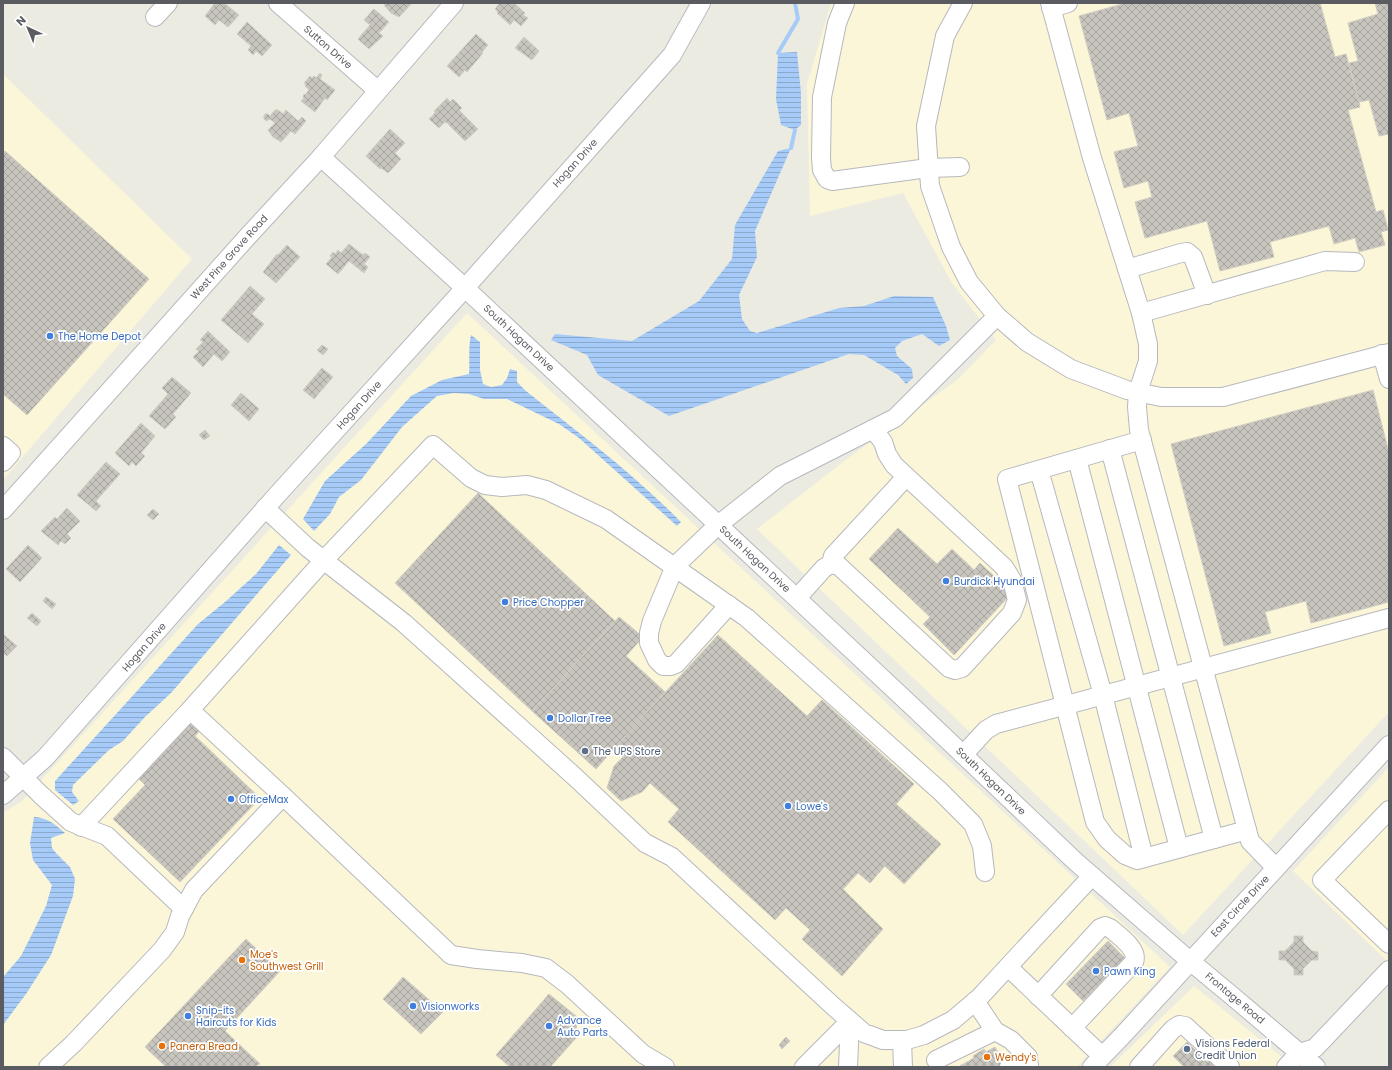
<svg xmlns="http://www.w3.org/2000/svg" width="1392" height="1070" viewBox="0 0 1392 1070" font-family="Poppins,sans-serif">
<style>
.commercial{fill:#fbf6d8}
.water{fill:url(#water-rules)}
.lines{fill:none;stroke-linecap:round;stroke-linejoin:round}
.stream{stroke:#a6cbf8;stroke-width:4}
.building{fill:url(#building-cross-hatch);stroke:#d0cdc1}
.minor-casing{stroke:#b7b8bd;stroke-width:20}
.minor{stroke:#fff;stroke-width:18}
.shop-dot{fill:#3f7fe0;stroke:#fff;stroke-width:1.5}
.service-dot{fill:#5c6f8a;stroke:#fff;stroke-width:1.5}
.food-dot{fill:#e8710a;stroke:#fff;stroke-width:1.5}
.labels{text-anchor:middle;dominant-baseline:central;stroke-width:3.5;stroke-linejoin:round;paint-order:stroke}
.street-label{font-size:10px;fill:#5a5c61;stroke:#fff}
.shop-label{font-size:10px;fill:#366cbe;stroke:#fff;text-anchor:start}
.service-label{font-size:10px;fill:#4e5e75;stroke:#fff;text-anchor:start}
.food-label{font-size:10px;fill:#c56008;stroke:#fff;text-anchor:start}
</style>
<defs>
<pattern id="water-rules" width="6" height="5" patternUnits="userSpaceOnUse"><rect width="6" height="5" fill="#a6cbf8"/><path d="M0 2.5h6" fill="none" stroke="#8aa8cc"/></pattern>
<pattern id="building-cross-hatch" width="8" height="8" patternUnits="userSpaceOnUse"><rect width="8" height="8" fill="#c7c5be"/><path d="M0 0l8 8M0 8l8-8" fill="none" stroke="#a5a39e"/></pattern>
</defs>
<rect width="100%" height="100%" fill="#ecebe2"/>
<g class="commercial">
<path d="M 831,3 L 1389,3 L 1389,712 L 1183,935 L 757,529 L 847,459 L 957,380 L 996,340 L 952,283 L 903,193 L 810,216 L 807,84 Z"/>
<path d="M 3,74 L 192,259 L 3,480 Z"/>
<path d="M 467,313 L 1170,967 L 1077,1067 L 3,1067 L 3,813 L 22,801 Z"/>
<path d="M 1389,767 L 1389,963 L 1293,871 Z"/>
<path d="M 1194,986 L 1294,1067 L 1110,1067 Z"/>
</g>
<g class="water">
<path d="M 797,52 L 801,93 L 801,125 L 795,130 L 781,125 L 776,99 L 778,53 Z"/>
<path d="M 791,148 L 755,231 L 757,257 L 739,295 L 742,319 L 750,331 L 757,333 L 839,308 L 864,306 L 894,296 L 933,297 L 946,326 L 950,340 L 939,346 L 922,334 L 902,341 L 895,348 L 897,356 L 912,369 L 913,378 L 906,384 L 898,375 L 864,355 L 849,354 L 669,416 L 598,375 L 587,355 L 551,340 L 555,334 L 632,341 L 699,301 L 732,259 L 735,225 L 778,151 Z"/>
<path d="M 471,335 L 480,342 L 480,370 L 483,384 L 491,387 L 502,385 L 507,378 L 510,369 L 517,371 L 517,382 L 526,391 C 579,433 634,474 681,522 L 677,526 L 579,438 L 559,424 L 507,399 L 484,399 L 469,394 L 454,393 L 437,396 L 402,427 L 361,480 L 339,497 L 330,514 L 314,531 L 303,519 L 325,481 L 366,444 L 411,396 L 442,380 L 469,374 C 470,360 468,348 471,335 Z"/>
<path d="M 279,545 L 291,555 L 171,693 L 145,717 L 123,741 L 109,750 L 73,785 L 72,792 L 79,801 L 73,805 L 55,790 L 55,781 L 198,624 L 225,602 L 256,574 Z"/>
<path d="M 34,817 C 49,818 54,824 65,833 L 51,838 L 52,848 L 56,853 L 70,867 L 75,879 L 73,896 L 51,955 L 26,994 L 3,1025 L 3,977 L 21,956 L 46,906 L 52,885 L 33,860 L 30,843 Z"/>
</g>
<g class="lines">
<g class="stream">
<path d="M 778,53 L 798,19 L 795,3"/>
<path d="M 791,148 L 795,130"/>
</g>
</g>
<g class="building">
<path d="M 215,3 L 224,3 L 239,15 L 228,27 L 219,20 L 215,25 L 205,16 Z"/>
<path d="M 387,3 L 412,3 L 399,17 L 391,13 L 384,5 Z"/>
<path d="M 500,3 L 514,3 L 525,13 L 523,15 L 528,18 L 521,26 L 514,20 L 510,25 L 497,13 L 498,12 L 495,9 Z"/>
<path d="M 1126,3 L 1320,3 L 1335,57 L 1346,54 L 1359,102 L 1360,107 L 1348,110 L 1376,212 L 1383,210 L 1388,230 L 1381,232 L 1385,245 L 1359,252 L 1355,238 L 1334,244 L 1329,226 L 1270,242 L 1274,257 L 1220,271 L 1207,221 L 1145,238 L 1135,202 L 1152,197 L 1148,181 L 1124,188 L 1114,152 L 1138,146 L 1129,113 L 1107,120 L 1079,16 Z"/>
<path d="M 1375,3 L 1389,3 L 1389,134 L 1379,136 L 1369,100 L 1359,102 L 1349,63 L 1358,61 L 1348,23 L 1378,14 Z"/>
<path d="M 374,9 L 389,22 L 379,33 L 383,36 L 369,49 L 358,39 L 370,25 L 364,20 Z"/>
<path d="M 247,22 L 272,45 L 262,56 L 256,51 L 253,55 L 248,50 L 251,46 L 237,34 Z"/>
<path d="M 476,34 L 488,45 L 482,52 L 483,53 L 467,72 L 465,70 L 459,77 L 447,66 Z"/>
<path d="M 524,37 L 539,51 L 532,60 L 515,48 Z"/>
<path d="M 320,73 L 322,75 L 320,79 L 335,90 L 327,100 L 325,98 L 315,112 L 301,101 L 304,98 L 303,97 L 304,94 L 305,95 L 309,90 L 305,86 L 306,84 L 304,83 L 310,76 L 312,78 L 314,76 L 316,78 Z"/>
<path d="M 447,98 L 450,102 L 453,99 L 462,108 L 459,110 L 478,129 L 465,141 L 447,123 L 445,122 L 439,128 L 429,119 L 435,113 L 434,111 Z"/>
<path d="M 275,110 L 278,110 L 283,114 L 286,110 L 298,121 L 302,117 L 306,121 L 295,134 L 291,131 L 281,142 L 273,137 L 268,130 L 275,123 L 270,119 L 266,121 L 264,119 L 264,116 L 265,114 L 268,114 L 270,116 Z"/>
<path d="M 390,129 L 405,143 L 395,153 L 401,159 L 388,173 L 381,168 L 380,169 L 366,156 Z"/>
<path d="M 5,151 L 149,279 L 27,415 L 3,394 L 3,154 Z"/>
<path d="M 349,244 L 363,255 L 365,253 L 370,257 L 364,264 L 368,267 L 364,273 L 349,261 L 338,274 L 326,264 L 332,257 L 330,256 L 333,252 L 335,254 L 338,250 L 341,253 Z"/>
<path d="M 287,245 L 300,257 L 276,283 L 263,272 L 277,254 L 278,255 Z"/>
<path d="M 250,286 L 265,299 L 252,314 L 264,324 L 248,343 L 221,320 Z"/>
<path d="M 208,331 L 230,352 L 222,361 L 214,354 L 203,367 L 193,357 L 199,351 L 196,349 L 203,342 L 200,340 Z"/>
<path d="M 322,345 L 328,349 L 323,355 L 317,350 Z"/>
<path d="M 322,368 L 333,377 L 314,399 L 303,390 Z"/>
<path d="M 172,377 L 191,393 L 173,414 L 176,417 L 165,429 L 149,416 L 168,394 L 162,388 Z"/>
<path d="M 1373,390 L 1389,453 L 1389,602 L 1311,623 L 1306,601 L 1265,612 L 1271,633 L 1224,646 L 1171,444 Z"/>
<path d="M 241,393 L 259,409 L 249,421 L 231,405 Z"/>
<path d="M 141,423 L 155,436 L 141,453 L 145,456 L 136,466 L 132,462 L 129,466 L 115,453 Z"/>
<path d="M 205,430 L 210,436 L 204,440 L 199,435 Z"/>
<path d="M 106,462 L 120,474 L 96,501 L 101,506 L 96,511 L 77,495 Z"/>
<path d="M 478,493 L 615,621 L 532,711 L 395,583 Z"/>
<path d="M 67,508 L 80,521 L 67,534 L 71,538 L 65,544 L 61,541 L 58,545 L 41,531 L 55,517 L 57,519 Z"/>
<path d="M 153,509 L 159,514 L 153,520 L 147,515 Z"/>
<path d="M 898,528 L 937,564 L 952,549 L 974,570 L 980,563 L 1012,593 L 954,655 L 923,624 L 930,617 L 869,559 Z"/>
<path d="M 28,545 L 42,558 L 20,582 L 6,569 Z"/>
<path d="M 46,597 L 56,604 L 52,609 L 43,601 Z"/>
<path d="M 32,613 L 41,621 L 37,626 L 27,618 Z"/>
<path d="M 619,617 L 643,637 L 626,656 L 665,692 L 596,769 L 532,711 Z"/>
<path d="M 3,634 L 17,646 L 7,656 L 3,653 Z"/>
<path d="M 718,635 L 807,716 L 822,700 L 914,784 L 896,804 L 941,844 L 904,884 L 885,866 L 870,883 L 858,873 L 843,889 L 883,929 L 842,976 L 802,939 L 810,930 L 786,908 L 775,920 L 668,822 L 679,809 L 650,783 L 642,792 L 621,801 L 607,788 L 614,766 L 623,757 L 613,749 Z"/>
<path d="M 190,719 L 201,729 L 195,736 L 260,798 L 180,882 L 113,819 L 145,785 L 136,776 Z"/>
<path d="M 1294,936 L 1303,936 L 1303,942 L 1312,951 L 1318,952 L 1318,960 L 1312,960 L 1303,969 L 1303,975 L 1294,975 L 1294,969 L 1285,960 L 1279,960 L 1279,951 L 1285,951 L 1294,942 Z"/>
<path d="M 246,939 L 280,971 L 225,1031 L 260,1064 L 253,1067 L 166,1067 L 145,1047 Z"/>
<path d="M 1108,941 L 1125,958 L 1083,1001 L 1066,984 Z"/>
<path d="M 403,977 L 443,1012 L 421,1034 L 383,999 Z"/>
<path d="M 549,994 L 576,1016 L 577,1037 L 550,1067 L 510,1067 L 496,1055 Z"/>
<path d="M 786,1037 L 790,1041 L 782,1049 L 779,1045 Z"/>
<path d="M 1187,1042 L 1207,1062 L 1209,1059 L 1214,1064 L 1211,1067 L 1184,1067 L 1173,1056 Z"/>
<path d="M 995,1047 L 1004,1063 L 997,1067 L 958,1067 L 974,1058 L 973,1056 L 984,1049 L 986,1052 Z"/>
</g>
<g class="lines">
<defs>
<g id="minor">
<path d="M 278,3 L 377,90"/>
<path d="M 845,3 L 837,23 L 822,97 L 821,158 L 822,170 L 827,179 L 832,181 L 928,168 L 960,167"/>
<path d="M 963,3 L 945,36 L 926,126 L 930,186 L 951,247 L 969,282 L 997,316 L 1027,342 L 1071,369 L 1127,390 L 1161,397 L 1223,397 L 1389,353"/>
<path d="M 1050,3 L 1092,158 L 1141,313 L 1148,344 L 1148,361 L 1138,392 L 1137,407 L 1139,430 L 1250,841 L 1276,868"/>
<path d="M 1051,8 L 1068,3"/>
<path d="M 155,17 L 168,3"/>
<path d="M 321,157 L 465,288 L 915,709 L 1076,862 L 1190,961 L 1231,995 L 1316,1067"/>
<path d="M 1127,269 L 1181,253 L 1187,252 L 1193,257 L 1207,295"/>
<path d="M 1141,313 L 1325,261 L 1355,262"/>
<path d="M 1382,354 L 1389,379"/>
<path d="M 1142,440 L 1007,479 L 1095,822 L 1107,839 L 1125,855 L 1137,860 L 1247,830"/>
<path d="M 3,446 L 11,453 L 3,462"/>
<path d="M 1110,449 L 1214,839"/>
<path d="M 1077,459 L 1179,848"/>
<path d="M 1039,470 L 1103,695 L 1144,858"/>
<path d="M 265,508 L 308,548 L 404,623 L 575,777 L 645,843 L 672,857 L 833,1006 L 864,1033 L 883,1040 L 907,1040 L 924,1035 L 953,1020 L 978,999 L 1092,876"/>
<path d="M 3,510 L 249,235 L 321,157 L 454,3"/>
<path d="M 831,564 L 833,556 L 906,477"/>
<path d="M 797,598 L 824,568 L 831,564 L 839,566 L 949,668 L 955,670 L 962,668 L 1012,613 L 1017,600 L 1012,580 L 1004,567 L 894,465 L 887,454 L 883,442 L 873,429"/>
<path d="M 729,605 L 676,664 L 671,666 L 663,666 L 657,660 L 649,643 L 649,633 L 652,621 L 675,566 L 718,525 L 780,476 L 895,418 L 997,316"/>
<path d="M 190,710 L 324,560 L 433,445 L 471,478 L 485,485 L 502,487 L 527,485 L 546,490 L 606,519 L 747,618 L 940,791 L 973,824 L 982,846 L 985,872"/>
<path d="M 963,755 L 986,730 L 996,724 L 1389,618"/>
<path d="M 3,757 L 41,795 L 71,822 L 107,836 L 184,909"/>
<path d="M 3,795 L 45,758 L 277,495 L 465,288 L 672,55 L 701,3"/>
<path d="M 1389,810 L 1322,880 L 1389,944"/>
<path d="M 81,827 L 190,710 L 283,796"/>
<path d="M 1008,967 L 1102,1056"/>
<path d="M 1038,996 L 1100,928 L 1105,926 L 1110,928 C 1119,936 1139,949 1134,962 L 1072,1028"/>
<path d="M 975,1001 L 995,1031 L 1011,1040 L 1027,1056 L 1029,1065 L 1027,1067"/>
<path d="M 902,1040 L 903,1067"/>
<path d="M 936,1060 L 995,1031"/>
<path d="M 48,1067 L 74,1043 L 162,950 L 175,932 L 180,916 L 194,890 L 283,796 L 451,955 L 477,959 L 522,963 L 546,968 L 567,984 L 643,1054 L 665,1067"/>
<path d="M 804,1067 L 850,1021"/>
<path d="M 848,1067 L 850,1021"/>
<path d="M 1009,1067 L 1028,1057"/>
<path d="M 1092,1067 L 1123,1035 L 1389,745"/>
<path d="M 1139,1067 L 1173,1029 L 1179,1025 L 1185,1026 L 1230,1067"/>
<path d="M 1286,1067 L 1299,1053 L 1315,1048 L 1389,970"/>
</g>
</defs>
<use href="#minor" class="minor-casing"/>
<use href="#minor" class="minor"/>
</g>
<g class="shop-dot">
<circle cx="50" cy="336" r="4"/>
<circle cx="946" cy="581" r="4"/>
<circle cx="505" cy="602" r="4"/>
<circle cx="550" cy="718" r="4"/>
<circle cx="231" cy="799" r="4"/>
<circle cx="788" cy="806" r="4"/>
<circle cx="1096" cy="971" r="4"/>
<circle cx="413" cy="1006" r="4"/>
<circle cx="188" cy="1016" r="4"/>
<circle cx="549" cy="1026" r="4"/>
</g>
<g class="service-dot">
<circle cx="585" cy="751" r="4"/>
<circle cx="1187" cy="1049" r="4"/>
</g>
<g class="food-dot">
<circle cx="242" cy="960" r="4"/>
<circle cx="162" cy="1046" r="4"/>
<circle cx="987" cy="1057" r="4"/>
</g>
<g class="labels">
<g class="street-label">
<text transform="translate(328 47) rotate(41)">Sutton Drive</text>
<text transform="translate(575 163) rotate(-48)">Hogan Drive</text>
<text transform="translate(229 257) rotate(-48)">West Pine Grove Road</text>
<text transform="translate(519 338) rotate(43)">South Hogan Drive</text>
<text transform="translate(359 405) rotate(-48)">Hogan Drive</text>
<text transform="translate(755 559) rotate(43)">South Hogan Drive</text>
<text transform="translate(144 647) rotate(-49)">Hogan Drive</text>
<text transform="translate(991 781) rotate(44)">South Hogan Drive</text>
<text transform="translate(1240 906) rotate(-47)">East Circle Drive</text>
<text transform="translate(1235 998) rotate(40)">Frontage Road</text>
</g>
<g class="shop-label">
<text x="58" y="336">The Home Depot</text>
<text x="954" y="581">Burdick Hyundai</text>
<text x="513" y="602">Price Chopper</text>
<text x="558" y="718">Dollar Tree</text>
<text x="239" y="799">OfficeMax</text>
<text x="796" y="806">Lowe's</text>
<text x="1104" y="971">Pawn King</text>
<text x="421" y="1006">Visionworks</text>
<text x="196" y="1010">Snip-its<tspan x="196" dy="12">Haircuts for Kids</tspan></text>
<text x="557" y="1020">Advance<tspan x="557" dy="12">Auto Parts</tspan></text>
</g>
<g class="service-label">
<text x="593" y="751">The UPS Store</text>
<text x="1195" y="1043">Visions Federal<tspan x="1195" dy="12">Credit Union</tspan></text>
</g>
<g class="food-label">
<text x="250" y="954">Moe's<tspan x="250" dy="12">Southwest Grill</tspan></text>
<text x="170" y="1046">Panera Bread</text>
<text x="995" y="1057">Wendy's</text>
</g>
</g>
<rect width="1392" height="1070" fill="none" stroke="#5a5c61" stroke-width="8"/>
<g transform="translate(28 28) rotate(316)" stroke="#ffffff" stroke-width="3" paint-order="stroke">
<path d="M0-3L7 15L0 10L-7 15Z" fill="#5a5c61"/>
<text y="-6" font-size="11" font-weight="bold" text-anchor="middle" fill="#5a5c61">N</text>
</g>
</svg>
